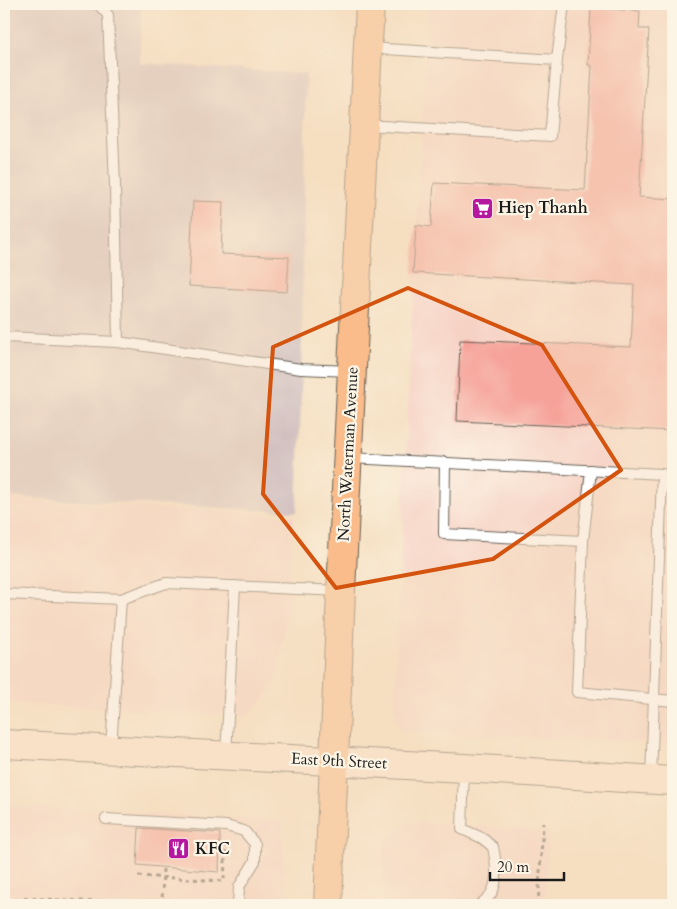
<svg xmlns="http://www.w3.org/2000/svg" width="677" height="909" viewBox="0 0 677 909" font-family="Cardo,serif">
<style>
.built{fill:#f6d2c5}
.industrial{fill:#d1bfbf}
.building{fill:#f6a299}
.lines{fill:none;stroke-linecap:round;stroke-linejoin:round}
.lane-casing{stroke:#686056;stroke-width:12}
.secondary-casing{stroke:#686056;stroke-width:30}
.primary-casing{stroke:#686056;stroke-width:30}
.path{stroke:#686056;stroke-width:3;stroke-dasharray:4 4;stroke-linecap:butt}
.lane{stroke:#fff;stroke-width:10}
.secondary{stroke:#fde4d0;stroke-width:28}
.primary{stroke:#f9bc8a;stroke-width:28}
.marked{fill:none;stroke:#d4530e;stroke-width:4;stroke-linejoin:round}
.labels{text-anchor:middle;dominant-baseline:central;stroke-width:4.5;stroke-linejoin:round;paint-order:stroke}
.poi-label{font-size:16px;font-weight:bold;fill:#1c1c1c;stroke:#fcf5e5;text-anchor:start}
.street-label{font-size:16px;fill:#1c1c1c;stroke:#fcf5e5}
</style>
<rect width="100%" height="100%" fill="#fcf5e5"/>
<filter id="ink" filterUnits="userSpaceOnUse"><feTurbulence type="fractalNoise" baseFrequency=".02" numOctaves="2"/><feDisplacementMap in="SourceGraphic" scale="10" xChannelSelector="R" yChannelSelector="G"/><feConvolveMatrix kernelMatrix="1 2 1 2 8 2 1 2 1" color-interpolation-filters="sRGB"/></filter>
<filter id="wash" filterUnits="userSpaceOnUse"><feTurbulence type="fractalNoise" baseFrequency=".0096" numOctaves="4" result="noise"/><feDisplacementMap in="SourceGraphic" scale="20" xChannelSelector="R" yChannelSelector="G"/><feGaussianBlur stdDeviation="1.12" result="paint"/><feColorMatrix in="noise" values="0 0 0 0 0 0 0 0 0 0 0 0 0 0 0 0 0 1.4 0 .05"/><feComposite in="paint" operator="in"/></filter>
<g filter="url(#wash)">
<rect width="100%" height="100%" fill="#f5dfc1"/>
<g class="built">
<path d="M 428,4 L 673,4 L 673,744 L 402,731 L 394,710 L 411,338 Z"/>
<path d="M 4,499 L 294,516 L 289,601 L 276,683 L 248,716 L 4,703 Z"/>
<path d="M 4,806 L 282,821 L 287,905 L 4,905 Z"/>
<path d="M 408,822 L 549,831 L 545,905 L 382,905 L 385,843 Z"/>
</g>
<path class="industrial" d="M 4,4 L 141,4 L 140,63 L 306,74 L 301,400 L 297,512 L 4,497 Z"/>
<g id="blocks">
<g class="building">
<path d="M 591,8 L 640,11 L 639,29 L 649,29 L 639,197 L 673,199 L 673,431 L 457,421 L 460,340 L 631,347 L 634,285 L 413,273 L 416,225 L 431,227 L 434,183 L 585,190 L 592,66 L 588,65 Z"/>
<path d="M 193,201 L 223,202 L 221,254 L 289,257 L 287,292 L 189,286 Z"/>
<path d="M 139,828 L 220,833 L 219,872 L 137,865 Z"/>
</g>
</g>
</g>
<g filter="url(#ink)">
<use href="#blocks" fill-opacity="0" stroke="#686056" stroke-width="1"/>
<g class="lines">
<defs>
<g id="lane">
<path d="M 98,4 L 108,15 L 115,185 L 118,342"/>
<path d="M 557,60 L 564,4"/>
<path d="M 365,125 L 550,136 L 557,60 L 370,48"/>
<path d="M 4,337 L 118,342 L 301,369 L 351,371"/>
<path d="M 350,458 L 662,474 L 651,779"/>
<path d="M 445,462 L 444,534 L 583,541 L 577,692 L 673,701"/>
<path d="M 583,541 L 591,470"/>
<path d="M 4,594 L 121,599 L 166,583 L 340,591"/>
<path d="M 111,747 L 121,599"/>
<path d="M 226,755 L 235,586"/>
<path d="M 464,768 L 462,829 L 482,838 L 493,847 C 496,862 499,881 491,894 C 488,898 483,902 480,905"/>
<path d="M 106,819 L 226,826 L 244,831 L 255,844 L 255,861 L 239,887 L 238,905"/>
</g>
<path id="secondary" d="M 4,744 L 464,768 L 673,781"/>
<path id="primary" d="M 328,905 L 341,591 L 370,4"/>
</defs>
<use href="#lane" class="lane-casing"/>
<use href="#secondary" class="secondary-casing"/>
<use href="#primary" class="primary-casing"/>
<g class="path">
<path d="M 138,876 L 224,881 L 226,842"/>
<path d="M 24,898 L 153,905"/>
<path d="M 162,905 L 163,867"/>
<path d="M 538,905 L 543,823"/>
</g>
<use href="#lane" class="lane"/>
<use href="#secondary" class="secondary"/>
<use href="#primary" class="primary"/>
</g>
</g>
<path d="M0 0H677V909H0ZM 408,288 L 542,345 L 621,470 L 493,559 L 336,588 L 263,494 L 273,347 Z" fill="#f5dfc1" fill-opacity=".55" fill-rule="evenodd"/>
<path class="marked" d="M 408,288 L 542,345 L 621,470 L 493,559 L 336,588 L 263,494 L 273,347 Z"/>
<defs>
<symbol id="supermarket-square" viewBox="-11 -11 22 22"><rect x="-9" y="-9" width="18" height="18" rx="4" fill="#b5179e" stroke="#fcf5e5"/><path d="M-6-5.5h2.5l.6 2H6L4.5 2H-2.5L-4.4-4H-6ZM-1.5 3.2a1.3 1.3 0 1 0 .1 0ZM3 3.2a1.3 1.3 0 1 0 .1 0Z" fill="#fff"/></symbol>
<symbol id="restaurant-square" viewBox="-11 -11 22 22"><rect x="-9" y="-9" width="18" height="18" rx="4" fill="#b5179e" stroke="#fcf5e5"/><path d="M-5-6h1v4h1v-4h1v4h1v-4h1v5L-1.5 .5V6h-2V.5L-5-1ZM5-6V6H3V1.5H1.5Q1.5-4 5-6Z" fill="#fff"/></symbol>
</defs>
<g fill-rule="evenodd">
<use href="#supermarket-square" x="470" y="196" width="25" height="25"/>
<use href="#restaurant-square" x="166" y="836" width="25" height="25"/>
</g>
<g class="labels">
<g class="poi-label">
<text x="498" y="208">Hiep Thanh</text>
<text x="195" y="849">KFC</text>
</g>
<g class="street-label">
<text transform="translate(348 454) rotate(-87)">North Waterman Avenue</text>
<text transform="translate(339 761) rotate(3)">East 9th Street</text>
</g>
</g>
<rect width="677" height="909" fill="none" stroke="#fcf5e5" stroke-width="20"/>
<path d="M490 872v8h74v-8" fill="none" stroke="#1c1c1c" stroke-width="2.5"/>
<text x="497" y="872" font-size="15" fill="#1c1c1c" stroke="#fcf5e5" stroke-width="4" paint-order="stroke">20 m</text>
</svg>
